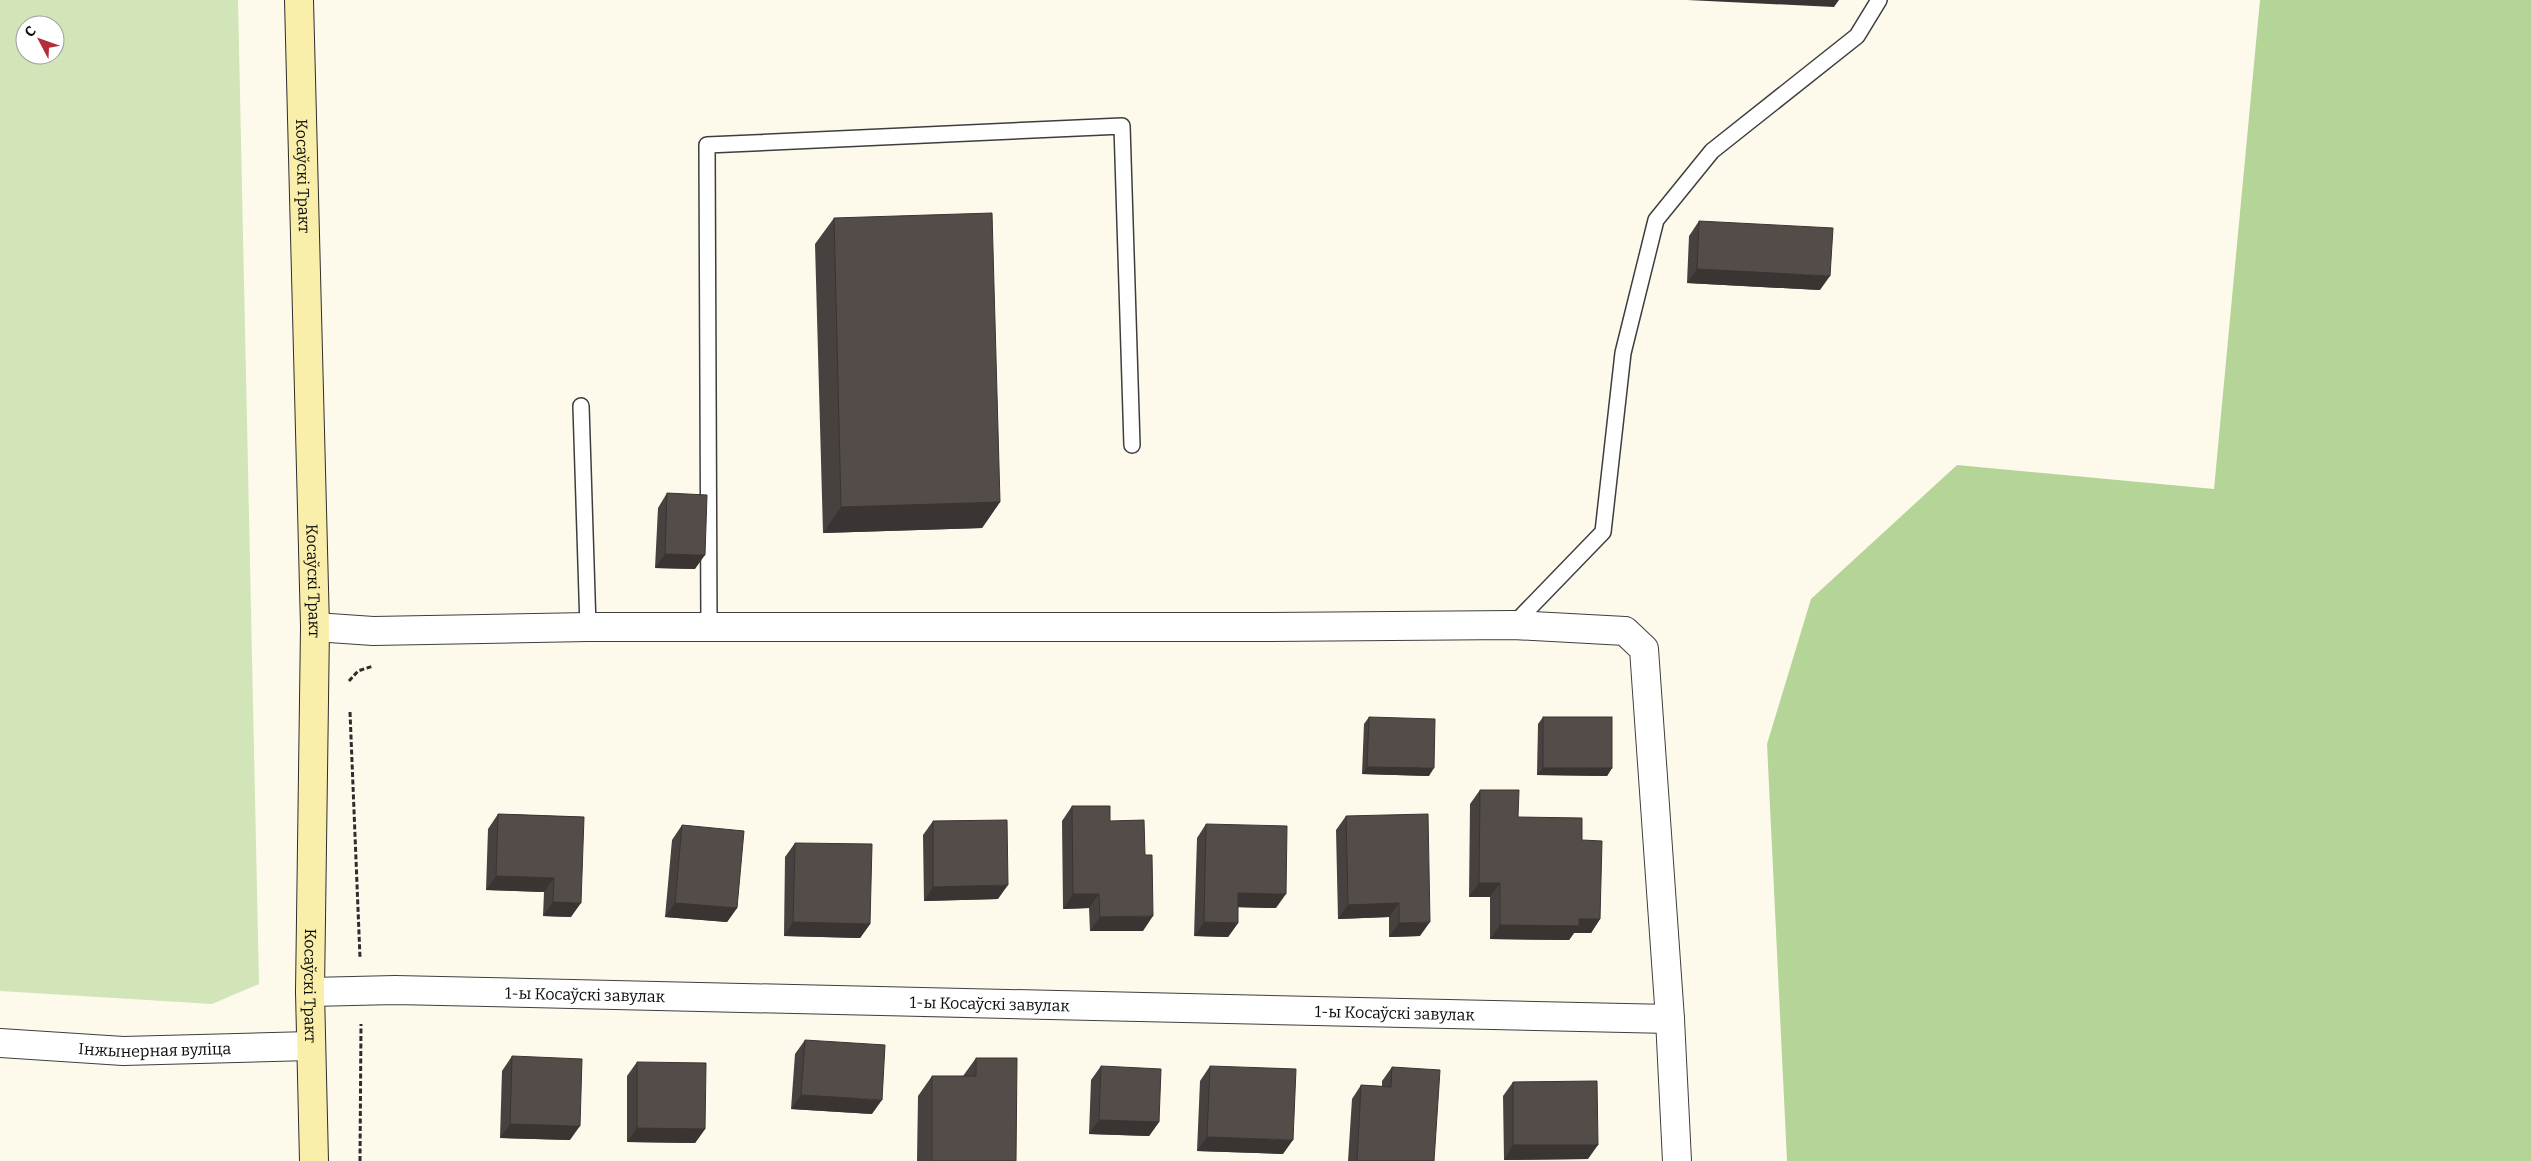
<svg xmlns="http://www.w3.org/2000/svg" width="2531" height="1161" viewBox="0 0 2531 1161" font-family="Bitter,serif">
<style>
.green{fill:#d1e5b8;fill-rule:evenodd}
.forest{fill:#b5d598}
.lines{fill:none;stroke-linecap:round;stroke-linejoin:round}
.lane-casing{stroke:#3e3e3e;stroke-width:18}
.street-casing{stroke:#3e3e3e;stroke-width:30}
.secondary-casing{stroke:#2d2d2d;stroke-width:30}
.path{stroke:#2d2d2d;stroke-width:3;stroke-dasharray:5 2.5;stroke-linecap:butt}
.lane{stroke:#fff;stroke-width:15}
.street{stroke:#fff;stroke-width:28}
.secondary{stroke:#faefaa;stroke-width:28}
.wall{fill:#47413f}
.shaded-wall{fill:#3a3533}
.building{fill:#534c49;stroke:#3a3533}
.labels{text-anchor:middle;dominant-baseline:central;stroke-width:5;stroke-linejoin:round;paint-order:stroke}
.street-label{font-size:16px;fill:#0b0b0b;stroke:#fff}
</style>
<rect width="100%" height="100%" fill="#fefaeb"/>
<path class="green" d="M 0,0 L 238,0 L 259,984 L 212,1004 L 0,991 ZM 25,25 L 55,25 L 55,55 L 25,55 Z"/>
<path class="forest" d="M 2260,0 L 2531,0 L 2531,1161 L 1787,1161 L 1767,744 L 1811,599 L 1957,465 L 2214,489 Z"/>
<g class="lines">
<defs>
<g id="lane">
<path d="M 581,406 L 588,627"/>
<path d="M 1513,625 L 1603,532 L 1623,353 L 1656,220 L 1712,151 L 1857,36 L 1879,0"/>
<path d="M 709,627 L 707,145 L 1122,126 L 1132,445"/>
</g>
<g id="street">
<path d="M 315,627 L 373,631 L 588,627 L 1256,627 L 1513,625 L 1625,631 L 1644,649 L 1670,1019 L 1677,1161"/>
<path id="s1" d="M 310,992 L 395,990 L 1670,1019"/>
<path id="s2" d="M 0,1043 L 123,1051 L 310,1046"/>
</g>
<g id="secondary">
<path id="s3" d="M 299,0 L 315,627 L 310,992 L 314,1161"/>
</g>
</defs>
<use href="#lane" class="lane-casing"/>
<use href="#street" class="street-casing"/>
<use href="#secondary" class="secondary-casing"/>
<g class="path">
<path d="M 349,681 L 358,671 L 373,666"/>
<path d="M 350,712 L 360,958"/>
<path d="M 360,1161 L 361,1024"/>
</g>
<use href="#lane" class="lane"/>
<use href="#street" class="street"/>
<use href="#secondary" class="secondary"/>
</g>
<g class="wall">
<path d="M 834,218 L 1000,502 L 982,528 L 823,533 L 815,244 Z"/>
<path d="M 1699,221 L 1820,290 L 1687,283 L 1689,236 Z"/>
<path d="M 667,493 L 695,569 L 655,568 L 658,508 Z"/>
<path d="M 1369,717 L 1429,776 L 1362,774 L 1364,724 Z"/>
<path d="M 1543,717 L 1612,768 L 1607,776 L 1537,775 L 1538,724 Z"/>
<path d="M 1480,790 L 1518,817 L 1582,840 L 1600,919 L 1591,933 L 1574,933 L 1569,940 L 1490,939 L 1490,897 L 1469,897 L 1470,804 Z"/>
<path d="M 1072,806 L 1143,931 L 1090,931 L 1089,908 L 1063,909 L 1062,821 Z"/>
<path d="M 498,814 L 584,817 L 571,917 L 543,916 L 544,892 L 486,890 L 488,829 Z"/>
<path d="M 1346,816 L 1420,936 L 1389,937 L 1389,917 L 1338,919 L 1336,830 Z"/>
<path d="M 933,821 L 998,899 L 924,901 L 923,835 Z"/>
<path d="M 1206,824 L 1276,908 L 1238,907 L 1238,923 L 1228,937 L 1194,936 L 1197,838 Z"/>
<path d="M 682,825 L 737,908 L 727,922 L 665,917 L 672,840 Z"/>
<path d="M 795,843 L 870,924 L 860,938 L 784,936 L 785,857 Z"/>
<path d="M 805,1040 L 872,1114 L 791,1109 L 795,1054 Z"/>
<path d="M 512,1056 L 570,1140 L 500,1138 L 502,1071 Z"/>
<path d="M 976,1058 L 1016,1161 L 917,1161 L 918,1096 L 932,1076 L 963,1076 Z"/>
<path d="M 637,1062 L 705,1129 L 695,1143 L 627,1142 L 627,1076 Z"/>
<path d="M 1101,1066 L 1159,1122 L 1149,1136 L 1089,1134 L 1091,1080 Z"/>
<path d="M 1210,1066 L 1283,1154 L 1197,1151 L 1200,1081 Z"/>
<path d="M 1392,1067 L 1434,1161 L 1348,1161 L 1352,1099 L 1361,1085 L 1382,1086 L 1382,1081 Z"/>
<path d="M 1513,1082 L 1588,1159 L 1504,1160 L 1503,1096 Z"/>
</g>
<g class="shaded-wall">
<path d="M 1687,0 L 1839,0 L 1834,7 Z"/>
<path d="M 1697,269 L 1830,276 L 1820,290 L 1687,283 Z"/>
<path d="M 1000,502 L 982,528 L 823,533 L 841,507 Z"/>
<path d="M 665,554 L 705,555 L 695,569 L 655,568 Z"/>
<path d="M 1367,767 L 1434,768 L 1429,776 L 1362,774 Z"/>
<path d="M 1543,768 L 1612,768 L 1607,776 L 1537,775 Z"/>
<path d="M 496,876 L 554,878 L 544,892 L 486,890 Z"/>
<path d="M 1479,883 L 1500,883 L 1490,897 L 1469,897 Z"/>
<path d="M 1008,885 L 998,899 L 924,901 L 933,887 Z"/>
<path d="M 1238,893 L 1286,894 L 1276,908 L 1228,907 Z"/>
<path d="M 1073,894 L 1099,894 L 1089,908 L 1063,909 Z"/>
<path d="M 553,902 L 581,903 L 571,917 L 543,916 Z"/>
<path d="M 675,903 L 737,908 L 727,922 L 665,917 Z"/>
<path d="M 1399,903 L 1389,917 L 1338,919 L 1348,905 Z"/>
<path d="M 1153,916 L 1143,931 L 1090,931 L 1100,917 Z"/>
<path d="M 1579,919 L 1600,919 L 1591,933 L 1574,933 L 1569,940 L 1490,939 L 1500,925 Z"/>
<path d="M 793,922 L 870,924 L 860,938 L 784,936 Z"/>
<path d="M 1204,922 L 1238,923 L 1228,937 L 1194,936 Z"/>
<path d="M 1430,922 L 1420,936 L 1389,937 L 1399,923 Z"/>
<path d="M 801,1095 L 882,1100 L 872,1114 L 791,1109 Z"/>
<path d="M 1099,1120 L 1159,1122 L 1149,1136 L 1089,1134 Z"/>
<path d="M 510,1124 L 580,1126 L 570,1140 L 500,1138 Z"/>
<path d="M 637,1128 L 705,1129 L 695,1143 L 627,1142 Z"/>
<path d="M 1207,1137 L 1293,1140 L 1283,1154 L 1197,1151 Z"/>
<path d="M 1513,1145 L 1598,1145 L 1588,1159 L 1504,1160 Z"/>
</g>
<g class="building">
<path d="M 992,213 L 1000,502 L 841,507 L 834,218 Z"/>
<path d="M 1699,221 L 1833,228 L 1830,276 L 1697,269 Z"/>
<path d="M 667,493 L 707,495 L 705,555 L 665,554 Z"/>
<path d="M 1369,717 L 1435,719 L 1434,768 L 1367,767 Z"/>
<rect x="1543" y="717" width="69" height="51"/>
<path d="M 1480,790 L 1519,790 L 1518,817 L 1582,818 L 1582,840 L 1602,841 L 1600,919 L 1579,919 L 1579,926 L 1500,925 L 1500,883 L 1479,883 Z"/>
<path d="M 1072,806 L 1110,806 L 1110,821 L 1144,820 L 1145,855 L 1152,855 L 1153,916 L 1100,917 L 1099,894 L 1073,894 Z"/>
<path d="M 498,814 L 584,817 L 581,903 L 553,902 L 554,878 L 496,876 Z"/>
<path d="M 1428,814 L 1430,922 L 1399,923 L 1399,903 L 1348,905 L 1346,816 Z"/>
<path d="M 1007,820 L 1008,885 L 933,887 L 933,821 Z"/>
<path d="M 1206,824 L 1287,826 L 1286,894 L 1238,893 L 1238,923 L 1204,922 Z"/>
<path d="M 682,825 L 744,831 L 737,908 L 675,903 Z"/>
<path d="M 795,843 L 872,844 L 870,924 L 793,922 Z"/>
<path d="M 805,1040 L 885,1045 L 882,1100 L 801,1095 Z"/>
<path d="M 512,1056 L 582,1059 L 580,1126 L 510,1124 Z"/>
<path d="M 976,1058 L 1017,1058 L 1016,1161 L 932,1161 L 932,1076 L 976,1076 Z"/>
<path d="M 637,1062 L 706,1063 L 705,1129 L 637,1128 Z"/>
<path d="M 1101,1066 L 1161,1069 L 1159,1122 L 1099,1120 Z"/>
<path d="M 1210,1066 L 1296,1069 L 1293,1140 L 1207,1137 Z"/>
<path d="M 1392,1067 L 1440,1070 L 1434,1161 L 1357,1161 L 1361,1085 L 1391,1087 Z"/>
<path d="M 1597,1081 L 1598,1145 L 1513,1145 L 1513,1082 Z"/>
</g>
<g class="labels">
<g class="street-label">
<text stroke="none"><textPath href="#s3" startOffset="176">Косаўскі Тракт</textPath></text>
<text stroke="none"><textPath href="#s3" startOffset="581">Косаўскі Тракт</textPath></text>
<text stroke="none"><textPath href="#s3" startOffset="986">Косаўскі Тракт</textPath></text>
<text stroke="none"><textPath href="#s1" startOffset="275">1-ы Косаўскі завулак</textPath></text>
<text stroke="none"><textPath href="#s1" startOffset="680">1-ы Косаўскі завулак</textPath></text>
<text stroke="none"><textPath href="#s1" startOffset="1085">1-ы Косаўскі завулак</textPath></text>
<text stroke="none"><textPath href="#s2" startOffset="155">Інжынерная вуліца</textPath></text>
</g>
</g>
<g transform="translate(40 40) rotate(311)"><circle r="24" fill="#ffffff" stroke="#9d9d9d"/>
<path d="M0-4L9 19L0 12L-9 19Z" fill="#b22d37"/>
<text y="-8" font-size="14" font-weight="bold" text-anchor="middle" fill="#0b0b0b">С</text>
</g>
</svg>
